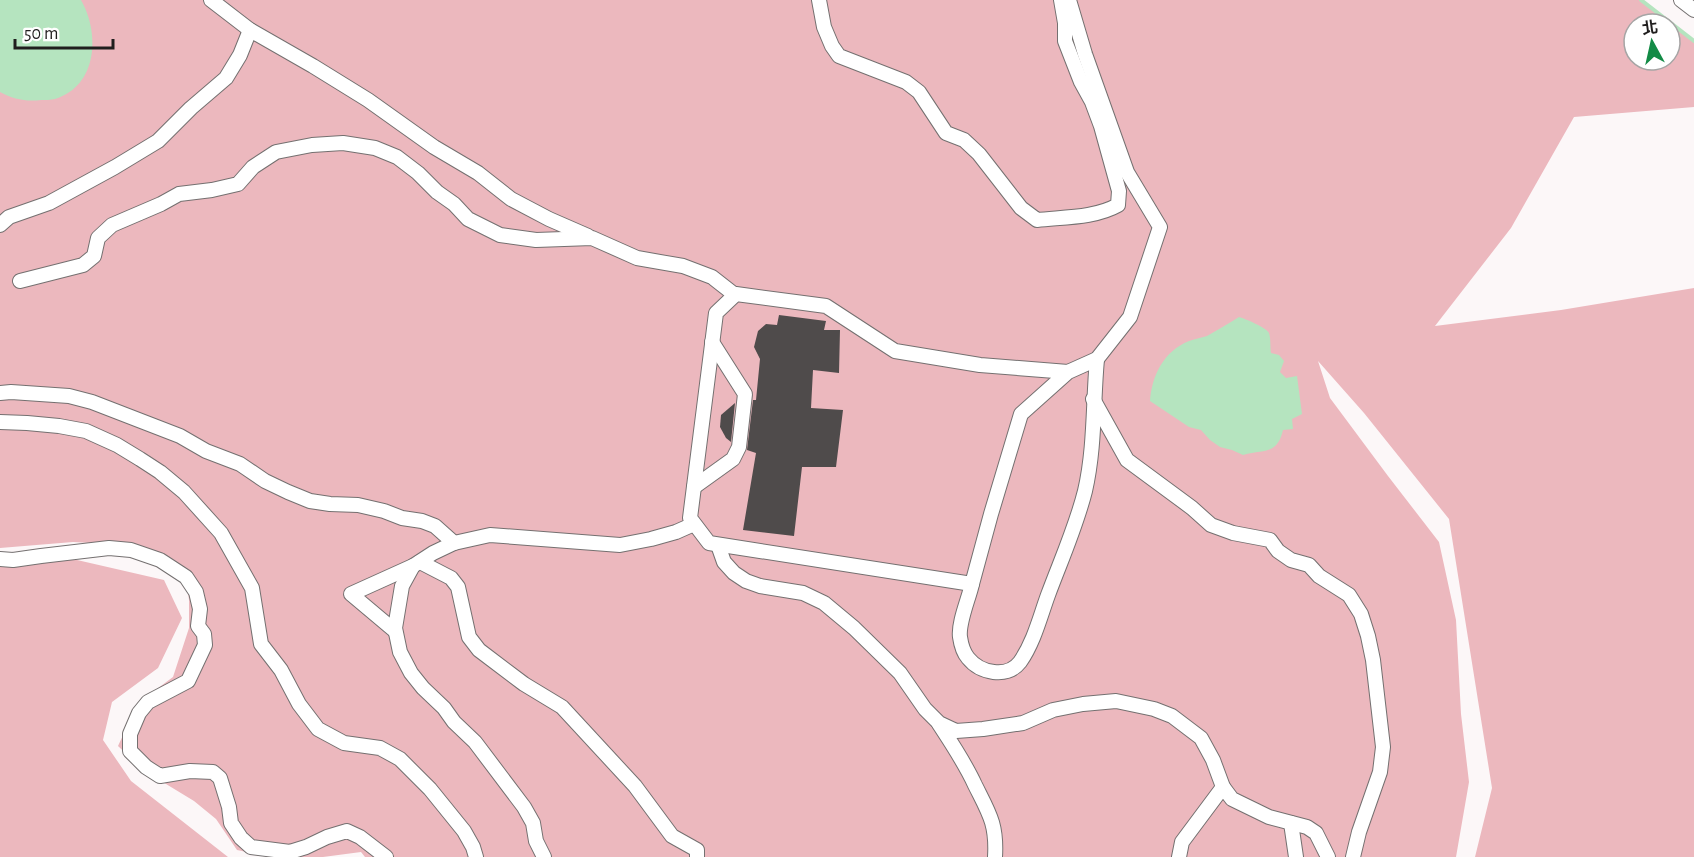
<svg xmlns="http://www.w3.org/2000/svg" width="1694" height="857" viewBox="0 0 1694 857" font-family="'Alegreya Sans','Noto Sans TC',sans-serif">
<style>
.green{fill:#ecb8be;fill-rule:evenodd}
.water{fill:#b5e4bf}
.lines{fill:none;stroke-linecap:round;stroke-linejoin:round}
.stream{stroke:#b5e4bf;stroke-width:4}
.building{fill:#4f4b4b}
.minor-casing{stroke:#747070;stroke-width:16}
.minor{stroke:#fff;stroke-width:14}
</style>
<rect width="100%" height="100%" fill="#fcf7f8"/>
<g class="green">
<path d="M 0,0 L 1641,0 L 1694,41 L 1694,107 L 1574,117 L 1511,228 L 1435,326 L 1561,310 L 1694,288 L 1694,857 L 1475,857 L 1492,788 L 1449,519 L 1364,413 L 1318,361 L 1330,398 L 1388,476 L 1439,542 L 1456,620 L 1461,714 L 1469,782 L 1456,857 L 365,857 L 361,852 L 323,857 L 270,857 L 237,850 L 216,819 L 194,801 L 143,770 L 118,746 L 138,703 L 173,677 L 189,628 L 189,600 L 186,577 L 129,545 L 73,542 L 0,548 ZM 1634,24 L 1670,24 L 1670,60 L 1634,60 Z"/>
<path d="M 64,557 L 164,580 L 182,618 L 158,668 L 112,702 L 103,740 L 131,781 L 228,857 L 0,857 L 0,566 Z"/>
</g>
<g class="water">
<path d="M 0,0 L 81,0 C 100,33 98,86 55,99 C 51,100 45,100 41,100 C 26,102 13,99 0,92 Z"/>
<path d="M 1239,317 C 1246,319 1267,328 1269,333 C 1271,339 1270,348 1271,353 L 1279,355 L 1284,361 L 1280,372 L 1286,378 L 1297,376 L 1302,414 L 1292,419 L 1293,429 L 1283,430 C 1277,455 1265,449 1243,455 L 1232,450 L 1220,447 L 1210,440 L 1201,430 L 1189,427 L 1150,401 C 1152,375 1164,351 1189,341 C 1194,339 1201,338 1207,336 C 1218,330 1229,323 1239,317 Z"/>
</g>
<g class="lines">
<path class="stream" d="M 1641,0 L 1694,41"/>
</g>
<g class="building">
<path d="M 779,315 L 826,321 L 824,330 L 840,330 L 839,373 L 813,370 L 811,408 L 843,410 L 836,467 L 802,467 L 794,536 L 743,530 L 756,453 L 747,450 L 753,400 L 756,400 L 760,359 L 754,347 L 758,331 L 766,324 L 777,325 Z"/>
<path d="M 735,403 L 731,442 L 726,438 L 720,427 L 721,415 Z"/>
</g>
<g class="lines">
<defs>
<g id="minor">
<path d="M 211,0 L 250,30 L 313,66 L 368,100 L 434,147 L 478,173 L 511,199 L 549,219 L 588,236"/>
<path d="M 819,0 L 824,27 L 832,46 L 839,56 L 906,82 L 919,92 L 946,133 L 964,140 L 979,154 L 1021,208 L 1037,220 C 1064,217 1095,218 1118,205 L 1119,191 L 1101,126 L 1092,102 L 1081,82 L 1065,41 L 1065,23 L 1061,0"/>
<path d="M 1681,0 L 1694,10"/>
<path d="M 0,225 L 9,217 L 49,203 L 115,167 L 158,141 L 191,108 L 226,78 L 240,55 L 250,30"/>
<path d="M 20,281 L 83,265 L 94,256 L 98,238 L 112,225 L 161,204 L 179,194 L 212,190 L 238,184 L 253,167 L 276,152 L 312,145 L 343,143 L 375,148 L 397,157 L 418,173 L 437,192 L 454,204 L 468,219 L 500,235 L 536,240 L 592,238 L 637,258 L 683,266 L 712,277 L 735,295"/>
<path d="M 1068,372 L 980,365 L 895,351 L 826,306 L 736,294 L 716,313 L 690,518 L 709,543 L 972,584 L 991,514 L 1021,414 L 1068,372 L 1097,359 L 1130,317 L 1160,227 L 1127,172 L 1085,54 L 1069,0"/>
<path d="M 0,393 L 11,392 L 69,396 L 92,402 L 180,436 L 206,451 L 240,464 L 265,481 L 288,492 L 310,501 L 330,504 L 358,505 L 384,511 L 402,518 L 422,521 L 435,526 L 454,543"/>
<path d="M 1093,399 L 1127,460 L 1192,508 L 1211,525 L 1233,533 L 1270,540 L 1278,551 L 1291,560 L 1309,565 L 1319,576 L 1349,595 L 1361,614 L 1368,636 L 1373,660 L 1383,747 L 1380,772 L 1359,832 L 1353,857"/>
<path d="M 0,422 L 27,423 L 59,426 L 86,431 L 117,445 L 140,459 L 160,472 L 184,492 L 221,533 L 252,588 L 261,644 L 281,670 L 299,704 L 318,729 L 344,743 L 380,748 L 400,759 L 430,789 L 464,831 L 473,847 L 476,857"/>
<path d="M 694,487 L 733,459 L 739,447 L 745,394 L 712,342"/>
<path d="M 718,545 L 724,562 L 734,573 L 746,581 L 760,586 L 803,593 L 824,603 L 854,628 L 900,673 L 925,709 L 939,723 L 956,731 L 983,729 L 1023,723 L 1053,710 L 1083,704 L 1116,701 L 1154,709 L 1172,716 L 1201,738 L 1213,760 L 1223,787 L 1232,799 L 1269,817 L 1307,827 L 1316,833 L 1328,857"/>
<path d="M 0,559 L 13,560 L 41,556 L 109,548 L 131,550 L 160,560 L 186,577 L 196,592 L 200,609 L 198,626 L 204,634 L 205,645 L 188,681 L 148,702 L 139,713 L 130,734 L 130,751 L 146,767 L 160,776 L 190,771 L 213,772 L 220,778 L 229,807 L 231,823 L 241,838 L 251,847 L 290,852 L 306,847 L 327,837 L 347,831 L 360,837 L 386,857"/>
<path d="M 420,562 L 451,578 L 458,587 L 469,637 L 479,650 L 524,684 L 562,707 L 635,786 L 672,836 L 697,850 L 697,857"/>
<path d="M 972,584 C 969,598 958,623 960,637 C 961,644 963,652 968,658 C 980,673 1007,679 1020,662 C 1034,642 1040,617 1048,595 C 1061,560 1076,527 1085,491 C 1095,448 1093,402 1097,359"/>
<path d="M 395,631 L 351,594 L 413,566"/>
<path d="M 939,724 C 952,744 965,763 975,785 C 989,813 997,824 995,857"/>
<path d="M 1291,823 L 1296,857"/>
<path d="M 544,857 L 536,841 L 533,823 L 524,807 L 475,742 L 454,722 L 444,708 L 423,688 L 411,673 L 400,652 L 395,628 L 402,586 L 413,566 L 433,553 L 454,543 L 490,535 L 620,545 L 651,539 L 676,532 L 694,524"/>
<path d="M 1179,857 L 1182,842 L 1223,787"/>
</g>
</defs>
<use href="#minor" class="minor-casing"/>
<use href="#minor" class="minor"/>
</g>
<g transform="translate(1652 42) rotate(352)"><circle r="28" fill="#ffffff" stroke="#a6a5a5" stroke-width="1.5"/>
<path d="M0-4.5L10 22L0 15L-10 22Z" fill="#138b46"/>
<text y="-9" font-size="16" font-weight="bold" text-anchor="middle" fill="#201e1e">北</text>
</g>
<path d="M15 39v9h98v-9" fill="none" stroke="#201e1e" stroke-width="3"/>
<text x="24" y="39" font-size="18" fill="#201e1e" stroke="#ffffff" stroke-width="4.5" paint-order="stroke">50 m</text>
</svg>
